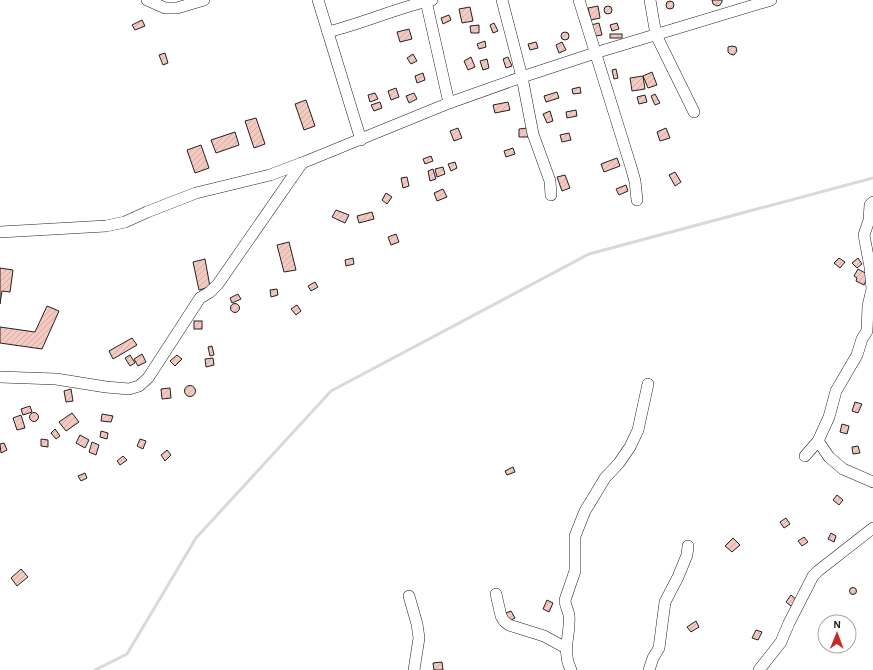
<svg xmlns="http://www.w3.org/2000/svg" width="873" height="670" viewBox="0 0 873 670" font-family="'Alegreya Sans',sans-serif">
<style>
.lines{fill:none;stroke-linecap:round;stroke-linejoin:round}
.stream{stroke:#d9d9d9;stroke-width:3}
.building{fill:url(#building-hatch);stroke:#222}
.minor-casing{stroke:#222;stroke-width:12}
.minor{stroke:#fff;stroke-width:11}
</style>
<defs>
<pattern id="building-hatch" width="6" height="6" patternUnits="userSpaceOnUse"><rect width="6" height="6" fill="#f3c9c0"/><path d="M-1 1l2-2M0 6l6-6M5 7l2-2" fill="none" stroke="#d0aca5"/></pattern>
</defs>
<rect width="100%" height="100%" fill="#fff"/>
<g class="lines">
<path class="stream" d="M 95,670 L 127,654 L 196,538 L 331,391 L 589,254 L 873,178"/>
</g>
<g class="building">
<path d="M 712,0 L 722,0 L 722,2 L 720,5 L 717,6 L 713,4 Z"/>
<circle cx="670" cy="5" r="4"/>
<circle cx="608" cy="10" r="4"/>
<path d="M 598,6 L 600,18 L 591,20 L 588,8 Z"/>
<path d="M 470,7 L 473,21 L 462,23 L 459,9 Z"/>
<path d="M 449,15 L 451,20 L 443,24 L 441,18 Z"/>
<path d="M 142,20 L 145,26 L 135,30 L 132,25 Z"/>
<path d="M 494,23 L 498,31 L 493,33 L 490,25 Z"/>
<path d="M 599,23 L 602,35 L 594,36 L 591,25 Z"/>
<path d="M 617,23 L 619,29 L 612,31 L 610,25 Z"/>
<path d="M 479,25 L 479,33 L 471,33 L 470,26 Z"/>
<path d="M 409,29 L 412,39 L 400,42 L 397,32 Z"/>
<circle cx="565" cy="36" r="4"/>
<rect x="610" y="34" width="12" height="4"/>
<path d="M 485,41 L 486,47 L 479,49 L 477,44 Z"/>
<path d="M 536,42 L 538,48 L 530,50 L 528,44 Z"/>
<path d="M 562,42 L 566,50 L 559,53 L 556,45 Z"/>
<path d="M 732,46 L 736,47 L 737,51 L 734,55 L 730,54 L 728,52 L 728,47 Z"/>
<path d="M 165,53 L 168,63 L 163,65 L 159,55 Z"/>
<path d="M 413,54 L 417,61 L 411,64 L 407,58 Z"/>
<path d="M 471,57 L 475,67 L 468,70 L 464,61 Z"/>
<path d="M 508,57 L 512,66 L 506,68 L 503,59 Z"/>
<path d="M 487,59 L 489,68 L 483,70 L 480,61 Z"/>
<path d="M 616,69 L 618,78 L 614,79 L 612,70 Z"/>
<path d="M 652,72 L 657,85 L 648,88 L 643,76 Z"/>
<path d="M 423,73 L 425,80 L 417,83 L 415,76 Z"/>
<path d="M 643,76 L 645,89 L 632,91 L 630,78 Z"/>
<path d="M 580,87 L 581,93 L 573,94 L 572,89 Z"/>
<path d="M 396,88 L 399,97 L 391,100 L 388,91 Z"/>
<path d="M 557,92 L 559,98 L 546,102 L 544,96 Z"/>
<path d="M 375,93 L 378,99 L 370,102 L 368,95 Z"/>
<path d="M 414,93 L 417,99 L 409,103 L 406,96 Z"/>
<path d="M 655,94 L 660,103 L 655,105 L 651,96 Z"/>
<path d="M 645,95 L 647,102 L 639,104 L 637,97 Z"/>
<path d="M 306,100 L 315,126 L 304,130 L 295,104 Z"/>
<path d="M 380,102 L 382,108 L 374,111 L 371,105 Z"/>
<path d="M 508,102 L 510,110 L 495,113 L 493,105 Z"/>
<path d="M 576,110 L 577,116 L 567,118 L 566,112 Z"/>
<path d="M 550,111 L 553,121 L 547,123 L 543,114 Z"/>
<path d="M 256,118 L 265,144 L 254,148 L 245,121 Z"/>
<path d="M 458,128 L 462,138 L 454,141 L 450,131 Z"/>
<path d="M 527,128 L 528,137 L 519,137 L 519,129 Z"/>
<path d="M 666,128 L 670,138 L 660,141 L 657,132 Z"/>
<path d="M 235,132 L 239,145 L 216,153 L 211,140 Z"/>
<path d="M 569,133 L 571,140 L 562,142 L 560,135 Z"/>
<path d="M 201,145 L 209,168 L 195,173 L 187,150 Z"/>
<path d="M 513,148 L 515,154 L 506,157 L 504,151 Z"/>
<path d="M 431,156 L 433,161 L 425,164 L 423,159 Z"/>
<path d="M 617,158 L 620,166 L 604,172 L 601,164 Z"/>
<path d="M 455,162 L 457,168 L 451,171 L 448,164 Z"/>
<path d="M 443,167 L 445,174 L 437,177 L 435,169 Z"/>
<path d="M 433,169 L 436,179 L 430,181 L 428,171 Z"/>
<path d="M 675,172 L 681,182 L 675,186 L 669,175 Z"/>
<path d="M 565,175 L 570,188 L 562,191 L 557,177 Z"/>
<path d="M 407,177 L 409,186 L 403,188 L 401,178 Z"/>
<path d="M 626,185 L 628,191 L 619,195 L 616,189 Z"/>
<path d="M 443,189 L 447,197 L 437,201 L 434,193 Z"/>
<path d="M 386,193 L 392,197 L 387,204 L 382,200 Z"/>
<path d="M 336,210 L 349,215 L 345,223 L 332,217 Z"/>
<path d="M 372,212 L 374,219 L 359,223 L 357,216 Z"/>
<path d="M 396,234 L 399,242 L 391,245 L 388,237 Z"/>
<path d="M 289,242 L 296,270 L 284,272 L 277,245 Z"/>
<path d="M 353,258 L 354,264 L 346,266 L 345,260 Z"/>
<path d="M 839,258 L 845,262 L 840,268 L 834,263 Z"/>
<path d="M 858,258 L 862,264 L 857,268 L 852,263 Z"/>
<path d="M 205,259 L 210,287 L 199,290 L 193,262 Z"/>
<path d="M 0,268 L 13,270 L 10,292 L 2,291 L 0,304 Z"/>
<path d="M 858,269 L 869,275 L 864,285 L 856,281 L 857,278 L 854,276 Z"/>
<path d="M 315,282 L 318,287 L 311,291 L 308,286 Z"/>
<path d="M 277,289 L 278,295 L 271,297 L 270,290 Z"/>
<path d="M 238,294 L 241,299 L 232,303 L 230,298 Z"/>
<circle cx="235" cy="308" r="4.5"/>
<path d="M 297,305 L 301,311 L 296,315 L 291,309 Z"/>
<path d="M 47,306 L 59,311 L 42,349 L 0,343 L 0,327 L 35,332 Z"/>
<rect x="194" y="321" width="8" height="8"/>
<path d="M 132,338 L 137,345 L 113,359 L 109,351 Z"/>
<path d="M 212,346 L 214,355 L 210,356 L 208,347 Z"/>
<path d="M 142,354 L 146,362 L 138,366 L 134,359 Z"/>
<path d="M 130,355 L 135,363 L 130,366 L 125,358 Z"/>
<path d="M 177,355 L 182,359 L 175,366 L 170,361 Z"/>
<path d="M 213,358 L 214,365 L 206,367 L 205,359 Z"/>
<circle cx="190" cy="391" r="5.5"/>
<path d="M 170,388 L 171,398 L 162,399 L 161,389 Z"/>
<path d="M 71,389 L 73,401 L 66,402 L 64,391 Z"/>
<path d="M 855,402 L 862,404 L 858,413 L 852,411 Z"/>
<path d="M 30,406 L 32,412 L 23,415 L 21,409 Z"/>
<circle cx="34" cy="417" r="4.5"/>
<path d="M 72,413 L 79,422 L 66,431 L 59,422 Z"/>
<path d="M 102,414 L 113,416 L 111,422 L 101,421 Z"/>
<path d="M 21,415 L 25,428 L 17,430 L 13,418 Z"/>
<path d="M 842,424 L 849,426 L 847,434 L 840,432 Z"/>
<path d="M 55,429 L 60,436 L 56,439 L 51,433 Z"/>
<path d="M 101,431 L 108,433 L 107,439 L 100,437 Z"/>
<path d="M 80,435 L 89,440 L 85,448 L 76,443 Z"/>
<path d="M 41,439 L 48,440 L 48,447 L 41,446 Z"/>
<path d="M 140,439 L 146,441 L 143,449 L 137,446 Z"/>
<path d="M 92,442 L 99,445 L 96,455 L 89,452 Z"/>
<path d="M 4,443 L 7,450 L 1,453 L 0,444 Z"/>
<path d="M 858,446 L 860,453 L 853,454 L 852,447 Z"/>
<path d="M 167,450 L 171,455 L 165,461 L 161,455 Z"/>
<path d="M 123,456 L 127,460 L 120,465 L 117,461 Z"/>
<path d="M 513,467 L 515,472 L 507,475 L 505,471 Z"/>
<path d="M 85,473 L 87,478 L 81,481 L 78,476 Z"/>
<path d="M 837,495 L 843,500 L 839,505 L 833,500 Z"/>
<path d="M 786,518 L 790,524 L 784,528 L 780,522 Z"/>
<path d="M 831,533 L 836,536 L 834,542 L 828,539 Z"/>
<path d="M 804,537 L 808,542 L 802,546 L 798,541 Z"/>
<path d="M 733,538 L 740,545 L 732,552 L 725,546 Z"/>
<path d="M 21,569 L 28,577 L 17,586 L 11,578 Z"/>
<circle cx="853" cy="591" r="3.5"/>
<path d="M 791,595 L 797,600 L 791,606 L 786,602 Z"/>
<path d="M 547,600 L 553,603 L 549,612 L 543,609 Z"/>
<path d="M 511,611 L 515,618 L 507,622 L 503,614 Z"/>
<path d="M 696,621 L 699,627 L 691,632 L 687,627 Z"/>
<path d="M 756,630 L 762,632 L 758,640 L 752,638 Z"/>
<path d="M 442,662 L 443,670 L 434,670 L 433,663 Z"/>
</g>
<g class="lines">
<defs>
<g id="minor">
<path d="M 147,0 L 165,8 L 177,8 L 204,0"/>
<path d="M 318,0 L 361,140"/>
<path d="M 502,0 L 522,77 L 533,134 L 550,181 L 551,195"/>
<path d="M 579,0 L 631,167 L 635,181 L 637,200"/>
<path d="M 650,0 L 656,35 L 694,112"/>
<path d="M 426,1 L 449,103"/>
<path d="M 328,32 C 364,23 397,8 432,0"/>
<path d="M 0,232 L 106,226 L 125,222 L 147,212 L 196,193 L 270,175 L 302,163 L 449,103 L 522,77 L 595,53 L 771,0"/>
<path d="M 0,377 L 56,379 L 106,387 L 129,389 L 139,386 L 148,378 L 200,298 L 210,292 L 218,284 L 302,163"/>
<path d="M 818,441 L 829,457 L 843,469 L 873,482"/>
<path d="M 805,456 L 818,441 L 829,417 L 836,391 L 857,355 L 862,339 L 867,331 L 868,306 L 872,289 L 870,267 L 864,235 L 869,220 L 870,205 L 873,202"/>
<path d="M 496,594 L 501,616 L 504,621 L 509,625 L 544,636 L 566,648"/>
<path d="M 409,596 L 417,624 L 419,638 L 414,670"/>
<path d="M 571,670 C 561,650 571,635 569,615 C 568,609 565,606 565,600 L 575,571 L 575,536 L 585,511 L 605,478 L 619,463 L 630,447 L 638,430 L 648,384"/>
<path d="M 649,670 L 653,658 L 659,648 L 665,602 L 678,577 L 687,555 L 688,546"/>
<path d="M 759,670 L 781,642 L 789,623 L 813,576 L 818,571 L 873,528"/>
</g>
</defs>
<use href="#minor" class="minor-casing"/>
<use href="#minor" class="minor"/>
</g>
<g transform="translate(837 634) rotate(1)"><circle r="19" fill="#ffffff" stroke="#a7a7a7"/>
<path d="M0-3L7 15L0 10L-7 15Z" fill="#c62828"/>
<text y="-6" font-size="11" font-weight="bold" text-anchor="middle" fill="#222222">N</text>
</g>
</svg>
